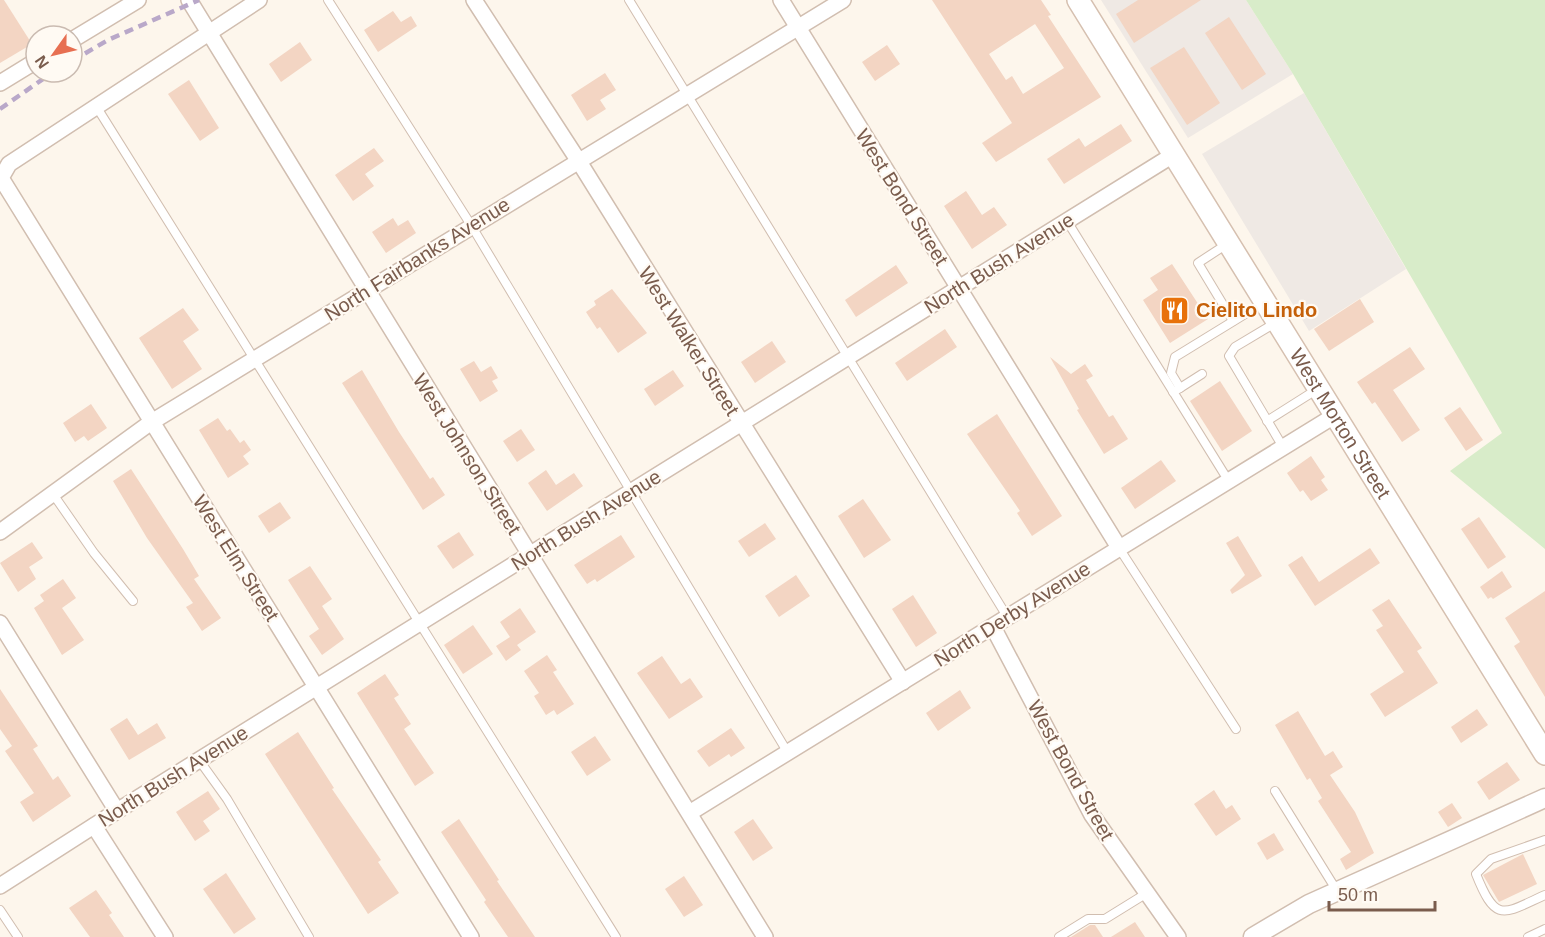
<svg xmlns="http://www.w3.org/2000/svg" width="1545" height="937" viewBox="0 0 1545 937" font-family="Arial,sans-serif">
<style>
.industrial{fill:#efe9e4}
.green{fill:#d8ecc9}
.building{fill:#f3d5c3;fill-rule:evenodd}
.lines{fill:none;stroke-linecap:round;stroke-linejoin:round}
.service-casing{stroke:#d1beb0;stroke-width:10}
.minor-casing{stroke:#d1beb0;stroke-width:18}
.tertiary-casing{stroke:#d1beb0;stroke-width:21}
.secondary-casing{stroke:#d6c0b0;stroke-width:24}
.service{stroke:#fff;stroke-width:8}
.minor{stroke:#fff;stroke-width:15}
.tertiary{stroke:#fff;stroke-width:18}
.secondary{stroke:#fff;stroke-width:21}
.rail{stroke:#b9a8c9;stroke-width:4.5;stroke-dasharray:9 6;stroke-linecap:butt}
.labels{text-anchor:middle;dominant-baseline:central;stroke-width:4.5;stroke-linejoin:round;paint-order:stroke}
.street-label{font-size:20px;fill:#7a5c4d;stroke:#fffaf3}
.food-label{font-size:20px;font-weight:bold;fill:#c56008;stroke:#fffaf3;text-anchor:start}
</style>
<rect width="100%" height="100%" fill="#fdf6ec"/>
<g class="industrial">
<path d="M 1101,0 L 1246,0 L 1293,74 L 1188,138 Z"/>
<path d="M 1304,93 L 1406,269 L 1309,331 L 1202,154 Z"/>
</g>
<path class="green" d="M 1246,0 L 1545,0 L 1545,549 L 1450,471 L 1502,433 L 1293,74 Z"/>
<g class="building">
<path d="M 0,0 L 4,0 L 32,44 L 0,63 Z"/>
<path d="M 932,0 L 1041,0 L 1051,15 L 1048,16 L 1101,97 L 996,162 L 982,143 L 1012,123 ZM 1035,24 L 1064,68 L 1023,94 L 1012,76 L 1006,80 L 989,54 Z"/>
<path d="M 1138,0 L 1201,0 L 1134,43 L 1116,14 Z"/>
<path d="M 393,11 L 401,22 L 411,16 L 417,26 L 378,52 L 364,30 Z"/>
<path d="M 1229,17 L 1266,74 L 1242,90 L 1205,33 Z"/>
<path d="M 300,42 L 312,60 L 281,82 L 269,64 Z"/>
<path d="M 887,45 L 900,64 L 875,81 L 862,62 Z"/>
<path d="M 1184,47 L 1220,103 L 1187,125 L 1150,68 Z"/>
<path d="M 605,73 L 616,90 L 600,100 L 606,109 L 587,121 L 571,95 Z"/>
<path d="M 189,80 L 219,128 L 200,141 L 168,94 Z"/>
<path d="M 1121,124 L 1132,141 L 1064,184 L 1047,159 L 1079,138 L 1085,147 Z"/>
<path d="M 374,148 L 384,161 L 365,174 L 374,186 L 353,201 L 335,175 Z"/>
<path d="M 966,191 L 982,215 L 994,207 L 1007,225 L 972,249 L 944,206 Z"/>
<path d="M 393,218 L 398,226 L 408,220 L 416,233 L 386,253 L 372,232 Z"/>
<path d="M 1172,264 L 1208,319 L 1170,343 L 1143,300 L 1158,290 L 1150,278 Z"/>
<path d="M 896,265 L 908,283 L 856,317 L 845,300 Z"/>
<path d="M 612,289 L 647,333 L 618,353 L 600,327 L 597,329 L 586,312 L 596,305 L 594,301 Z"/>
<path d="M 1360,299 L 1374,322 L 1329,351 L 1314,329 Z"/>
<path d="M 183,308 L 199,330 L 183,341 L 202,369 L 172,389 L 139,338 Z"/>
<path d="M 945,329 L 957,347 L 907,381 L 895,363 Z"/>
<path d="M 772,341 L 786,362 L 755,383 L 741,362 Z"/>
<path d="M 1410,347 L 1425,369 L 1393,390 L 1420,430 L 1402,442 L 1375,402 L 1372,404 L 1357,382 Z"/>
<path d="M 1050,357 L 1071,374 L 1085,364 L 1093,376 L 1086,380 L 1109,417 L 1113,415 L 1128,439 L 1104,454 L 1077,410 L 1079,409 Z"/>
<path d="M 474,361 L 481,372 L 491,366 L 498,378 L 492,381 L 498,391 L 480,402 L 460,369 Z"/>
<path d="M 362,370 L 399,432 L 430,479 L 433,477 L 445,495 L 423,510 L 342,383 Z"/>
<path d="M 673,370 L 684,386 L 655,406 L 644,389 Z"/>
<path d="M 1220,381 L 1252,431 L 1222,451 L 1190,401 Z"/>
<path d="M 91,404 L 107,428 L 88,441 L 84,436 L 75,442 L 63,423 Z"/>
<path d="M 1460,407 L 1483,440 L 1466,451 L 1444,418 Z"/>
<path d="M 997,414 L 1062,516 L 1032,536 L 1017,513 L 1020,511 L 967,434 Z"/>
<path d="M 218,418 L 227,431 L 230,429 L 240,443 L 244,440 L 251,450 L 243,456 L 249,464 L 228,478 L 199,430 Z"/>
<path d="M 521,429 L 535,450 L 517,462 L 503,441 Z"/>
<path d="M 1311,456 L 1325,477 L 1321,480 L 1328,490 L 1311,501 L 1303,490 L 1300,492 L 1287,473 Z"/>
<path d="M 1161,460 L 1176,481 L 1135,509 L 1121,488 Z"/>
<path d="M 131,469 L 183,549 L 199,576 L 194,579 L 221,618 L 202,631 L 186,607 L 193,603 L 147,538 L 113,481 Z"/>
<path d="M 546,470 L 556,485 L 574,473 L 583,486 L 547,511 L 528,483 Z"/>
<path d="M 863,499 L 891,540 L 864,558 L 838,516 Z"/>
<path d="M 280,502 L 291,518 L 269,533 L 258,516 Z"/>
<path d="M 1479,517 L 1506,557 L 1488,569 L 1461,529 Z"/>
<path d="M 765,523 L 776,539 L 749,557 L 738,541 Z"/>
<path d="M 459,532 L 474,555 L 453,569 L 437,546 Z"/>
<path d="M 621,535 L 635,557 L 597,582 L 595,579 L 587,584 L 574,565 Z"/>
<path d="M 1238,536 L 1262,576 L 1232,594 L 1230,590 L 1245,575 L 1226,543 Z"/>
<path d="M 32,542 L 43,558 L 29,567 L 36,579 L 18,592 L 0,563 Z"/>
<path d="M 1370,548 L 1380,563 L 1315,606 L 1288,565 L 1302,556 L 1319,582 Z"/>
<path d="M 310,566 L 332,599 L 322,606 L 344,639 L 322,655 L 309,636 L 319,629 L 288,580 Z"/>
<path d="M 1502,571 L 1512,587 L 1493,599 L 1491,597 L 1488,599 L 1480,587 Z"/>
<path d="M 796,575 L 810,596 L 779,617 L 765,596 Z"/>
<path d="M 63,579 L 76,598 L 62,608 L 84,640 L 62,655 L 34,608 L 44,601 L 40,595 Z"/>
<path d="M 1545,591 L 1545,697 L 1514,646 L 1520,642 L 1505,618 Z"/>
<path d="M 913,595 L 937,633 L 916,647 L 892,609 Z"/>
<path d="M 1389,599 L 1422,648 L 1417,651 L 1438,683 L 1385,717 L 1370,694 L 1404,672 L 1376,630 L 1383,626 L 1372,610 Z"/>
<path d="M 520,608 L 536,632 L 517,645 L 521,650 L 506,661 L 496,646 L 510,637 L 500,622 Z"/>
<path d="M 473,625 L 493,654 L 463,674 L 444,645 Z"/>
<path d="M 547,655 L 557,670 L 553,672 L 574,704 L 557,715 L 554,710 L 546,715 L 534,696 L 539,693 L 524,671 Z"/>
<path d="M 662,656 L 681,684 L 690,678 L 703,697 L 669,719 L 637,673 Z"/>
<path d="M 385,674 L 399,695 L 394,698 L 411,724 L 404,729 L 434,773 L 415,786 L 357,693 Z"/>
<path d="M 0,689 L 38,746 L 33,749 L 53,780 L 58,776 L 71,796 L 33,822 L 20,802 L 34,793 L 5,751 L 12,746 L 0,729 Z"/>
<path d="M 960,690 L 971,708 L 938,731 L 926,713 Z"/>
<path d="M 1477,709 L 1488,725 L 1461,743 L 1451,727 Z"/>
<path d="M 1298,711 L 1325,756 L 1333,751 L 1343,767 L 1330,775 L 1355,812 L 1374,853 L 1346,870 L 1340,859 L 1351,852 L 1318,801 L 1322,798 L 1310,778 L 1307,780 L 1275,725 Z"/>
<path d="M 127,718 L 138,735 L 157,723 L 166,738 L 129,760 L 110,729 Z"/>
<path d="M 731,728 L 745,748 L 731,757 L 729,754 L 709,767 L 697,751 Z"/>
<path d="M 298,732 L 334,788 L 332,789 L 381,860 L 378,862 L 399,893 L 368,914 L 265,754 Z"/>
<path d="M 595,736 L 611,760 L 587,776 L 571,752 Z"/>
<path d="M 1507,762 L 1520,780 L 1489,800 L 1477,782 Z"/>
<path d="M 1214,790 L 1226,809 L 1232,805 L 1241,819 L 1216,836 L 1194,804 Z"/>
<path d="M 208,791 L 220,809 L 203,821 L 210,831 L 195,841 L 176,812 Z"/>
<path d="M 1452,803 L 1462,818 L 1448,827 L 1438,812 Z"/>
<path d="M 459,819 L 499,880 L 497,881 L 535,937 L 508,937 L 484,902 L 486,900 L 441,832 Z"/>
<path d="M 753,819 L 773,848 L 753,861 L 734,832 Z"/>
<path d="M 1274,833 L 1284,850 L 1267,860 L 1257,843 Z"/>
<path d="M 1523,854 L 1537,884 L 1499,902 L 1483,875 Z"/>
<path d="M 226,873 L 256,919 L 234,934 L 203,889 Z"/>
<path d="M 684,876 L 703,905 L 684,917 L 665,889 Z"/>
<path d="M 96,890 L 112,913 L 109,915 L 124,937 L 90,937 L 69,908 Z"/>
<path d="M 1135,922 L 1145,937 L 1111,937 Z"/>
<path d="M 1090,925 L 1095,925 L 1103,937 L 1071,937 Z"/>
</g>
<g class="lines">
<defs>
<g id="service">
<path d="M 328,0 L 471,225 L 788,753"/>
<path d="M 629,0 L 1008,618"/>
<path d="M 96,106 L 616,937"/>
<path d="M 1067,221 L 1228,480"/>
<path d="M 1227,244 L 1198,263 L 1233,321"/>
<path d="M 1275,323 L 1235,347 L 1229,356 L 1283,447"/>
<path d="M 1180,388 L 1202,374"/>
<path d="M 1173,392 L 1180,388 L 1171,373 L 1175,357 L 1263,303"/>
<path d="M 1267,421 L 1316,390"/>
<path d="M 53,494 L 94,553 L 133,601"/>
<path d="M 1119,548 L 1236,729"/>
<path d="M 199,760 L 227,799 L 309,937"/>
<path d="M 1275,791 L 1337,891"/>
<path d="M 1545,840 L 1491,859 L 1476,874 C 1496,924 1503,914 1545,895"/>
<path d="M 0,910 L 18,937"/>
<path d="M 1059,937 L 1088,919 L 1105,919 L 1147,893"/>
<path d="M 1528,937 L 1545,929"/>
</g>
<g id="minor">
<path d="M 189,0 L 765,937"/>
<path d="M 259,0 L 9,164 L 1,178 L 471,937"/>
<path d="M 474,0 L 578,160 L 903,682"/>
<path d="M 781,0 L 1118,546"/>
<path d="M 72,40 L 138,0"/>
<path d="M 0,83 L 36,61"/>
<path d="M 0,532 L 150,423 L 843,0"/>
<path d="M 0,623 L 117,811"/>
<path d="M 993,627 L 1092,815 L 1178,937"/>
<path d="M 691,812 L 1334,416"/>
<path d="M 94,826 L 165,937"/>
<path d="M 0,886 L 117,811 L 1173,155"/>
</g>
<path id="tertiary" d="M 1253,937 L 1309,904 L 1545,798"/>
<g id="secondary">
<path id="s1" d="M 1078,0 L 1545,754"/>
</g>
</defs>
<use href="#service" class="service-casing"/>
<use href="#minor" class="minor-casing"/>
<use href="#tertiary" class="tertiary-casing"/>
<use href="#secondary" class="secondary-casing"/>
<use href="#service" class="service"/>
<use href="#minor" class="minor"/>
<use href="#tertiary" class="tertiary"/>
<use href="#secondary" class="secondary"/>
<g class="rail">
<path d="M 72,61 L 108,40 L 199,0"/>
<path d="M 0,109 L 53,72"/>
</g>
</g>
<defs>
<symbol id="restaurant-square" viewBox="-11 -11 22 22"><rect x="-9" y="-9" width="18" height="18" rx="4" fill="#e8710a" stroke="#fffaf3"/><path d="M-5-6h1v4h1v-4h1v4h1v-4h1v5L-1.5 .5V6h-2V.5L-5-1ZM5-6V6H3V1.5H1.5Q1.5-4 5-6Z" fill="#fff"/></symbol>
</defs>
<g fill-rule="evenodd">
<use href="#restaurant-square" x="1158" y="294" width="33" height="33"/>
</g>
<g class="labels">
<g class="street-label">
<text transform="translate(902 197) rotate(58)">West Bond Street</text>
<text transform="translate(417 259) rotate(-32)">North Fairbanks Avenue</text>
<text transform="translate(999 263) rotate(-32)">North Bush Avenue</text>
<text transform="translate(689 341) rotate(58)">West Walker Street</text>
<text stroke="none"><textPath href="#s1" startOffset="498">West Morton Street</textPath></text>
<text transform="translate(467 454) rotate(58)">West Johnson Street</text>
<text transform="translate(586 520) rotate(-32)">North Bush Avenue</text>
<text transform="translate(236 558) rotate(58)">West Elm Street</text>
<text transform="translate(1012 614) rotate(-32)">North Derby Avenue</text>
<text transform="translate(1071 770) rotate(61)">West Bond Street</text>
<text transform="translate(173 776) rotate(-32)">North Bush Avenue</text>
</g>
<g class="food-label">
<text x="1196" y="310">Cielito Lindo</text>
</g>
</g>
<g transform="translate(54 54) rotate(236)"><circle r="28" fill="#fffaf3" stroke="#cabbb1" stroke-width="1.5"/>
<path d="M0-4.5L10 22L0 15L-10 22Z" fill="#e76f51"/>
<text y="-9" font-size="16" font-weight="bold" text-anchor="middle" fill="#7a5c4d">N</text>
</g>
<path d="M1329 901v9h106v-9" fill="none" stroke="#7a5c4d" stroke-width="3"/>
<text x="1338" y="901" font-size="18" fill="#7a5c4d" stroke="#fffaf3" stroke-width="4.5" paint-order="stroke">50 m</text>
</svg>
